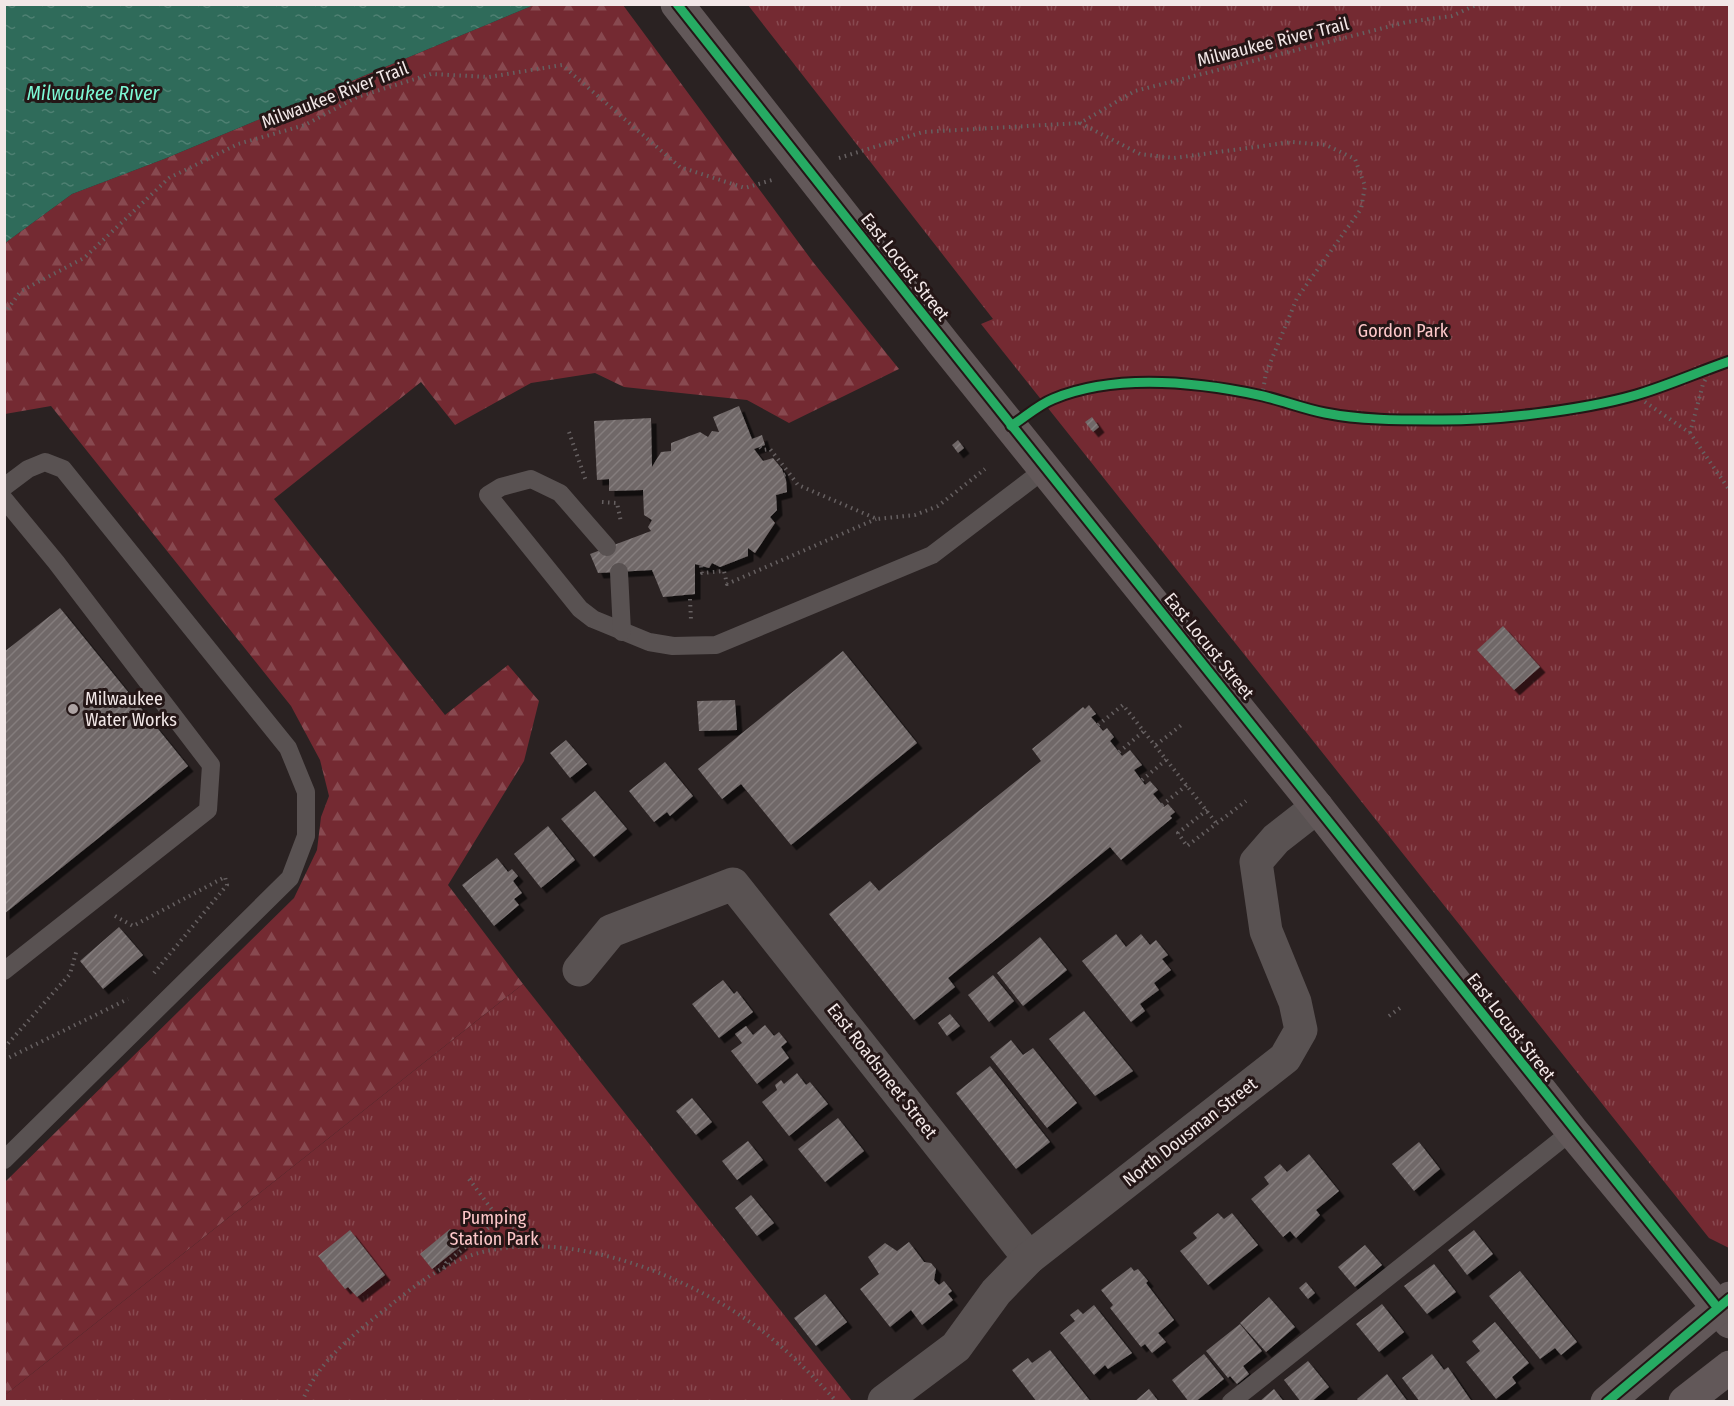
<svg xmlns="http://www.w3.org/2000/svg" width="1734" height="1406" viewBox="0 0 1734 1406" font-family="'Fira Sans Condensed',sans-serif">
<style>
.forest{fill:url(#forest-firs)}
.park{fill:url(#park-tufts)}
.water{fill:url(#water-ripples)}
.building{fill:url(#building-hatch);filter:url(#shadow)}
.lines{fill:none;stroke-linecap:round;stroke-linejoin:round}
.path{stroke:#666061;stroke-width:4;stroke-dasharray:1.5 4.5;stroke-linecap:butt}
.service{stroke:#595252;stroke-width:18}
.minor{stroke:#595252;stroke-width:33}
.secondary{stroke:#625859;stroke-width:33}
.cycleway-casing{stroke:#241616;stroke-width:13}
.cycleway{stroke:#26ab63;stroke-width:9}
.poi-dot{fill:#aca2a2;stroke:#241616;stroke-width:2}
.labels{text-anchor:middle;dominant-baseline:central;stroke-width:6;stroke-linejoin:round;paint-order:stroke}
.street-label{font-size:18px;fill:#f2e7e7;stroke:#241616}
.park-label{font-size:18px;fill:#fec8ca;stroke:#241616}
.poi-label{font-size:18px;fill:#f2e7e7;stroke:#241616;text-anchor:start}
.water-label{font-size:20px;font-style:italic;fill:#7dfad6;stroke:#241616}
</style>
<defs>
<pattern id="forest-firs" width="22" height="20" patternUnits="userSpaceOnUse" patternTransform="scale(1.5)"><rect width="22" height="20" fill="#742a32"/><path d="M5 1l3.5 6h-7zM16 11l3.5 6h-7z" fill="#884950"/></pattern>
<pattern id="park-tufts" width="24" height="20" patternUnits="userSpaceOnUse" patternTransform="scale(1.5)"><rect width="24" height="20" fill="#742a32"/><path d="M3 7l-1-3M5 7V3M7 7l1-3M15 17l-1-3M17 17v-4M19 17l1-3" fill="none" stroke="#884950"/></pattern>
<pattern id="water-ripples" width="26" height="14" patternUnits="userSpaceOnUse" patternTransform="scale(1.5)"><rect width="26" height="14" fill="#2f6b5a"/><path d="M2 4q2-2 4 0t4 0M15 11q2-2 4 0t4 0" fill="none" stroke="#4e8072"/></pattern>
<pattern id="building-hatch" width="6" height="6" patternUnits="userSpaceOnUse" patternTransform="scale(1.5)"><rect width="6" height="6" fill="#6f6767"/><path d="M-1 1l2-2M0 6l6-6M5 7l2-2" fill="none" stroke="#847d7d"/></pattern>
<filter id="shadow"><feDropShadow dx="5.5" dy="5.5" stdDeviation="0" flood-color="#0009"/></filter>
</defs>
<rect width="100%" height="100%" fill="#2a2222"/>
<path class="forest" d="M 534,5 L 623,5 L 813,262 L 899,369 L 789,423 L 747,400 L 624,387 L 595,373 L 531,383 L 455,425 L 421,382 L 274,499 L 445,715 L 508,665 L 539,701 L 524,761 L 448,885 L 523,984 L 5,1395 L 5,1182 L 294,898 L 317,850 L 321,817 L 329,796 L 320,760 L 291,706 L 51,406 L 5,414 L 5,243 L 72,194 L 164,159 Z"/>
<g class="park">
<path d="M 748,5 L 1729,5 L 1729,1248 L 1709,1238 L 981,324 L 993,319 Z"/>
<path d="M 523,984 L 852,1401 L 5,1402 L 5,1395 Z"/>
</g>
<path class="water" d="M 5,4 L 534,4 L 534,5 L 164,159 L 72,194 L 5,243 Z"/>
<g class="building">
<path d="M 739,406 L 752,439 L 762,435 L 765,445 L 754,449 L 763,461 L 773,458 L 782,469 L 786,480 L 787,492 L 776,495 L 777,510 L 770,517 L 775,523 L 755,553 L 748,548 L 748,556 L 720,567 L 712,563 L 709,568 L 695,564 L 695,594 L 663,597 L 652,570 L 598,573 L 590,554 L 651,531 L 648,527 L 652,520 L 644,515 L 643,490 L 609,491 L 609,479 L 597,480 L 594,421 L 651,418 L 652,467 L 661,452 L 671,451 L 671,443 L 700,432 L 708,437 L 712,431 L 719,432 L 713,417 Z"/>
<path d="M 1092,417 L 1099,427 L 1093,432 L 1085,422 Z"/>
<path d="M 958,440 L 964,448 L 958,453 L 952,445 Z"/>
<path d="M 60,608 L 188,766 L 4,914 L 4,652 Z"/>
<path d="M 1503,626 L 1540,667 L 1514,690 L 1477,650 Z"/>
<path d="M 843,651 L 917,743 L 791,845 L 741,784 L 722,799 L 698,769 Z"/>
<path d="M 735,700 L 737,730 L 699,731 L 697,701 Z"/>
<path d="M 1089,705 L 1096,714 L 1091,717 L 1103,731 L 1107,728 L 1114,737 L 1110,741 L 1122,756 L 1130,750 L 1142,765 L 1134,770 L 1145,785 L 1150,781 L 1158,790 L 1153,794 L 1164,807 L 1168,804 L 1175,812 L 1170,816 L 1172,818 L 1121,860 L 1110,847 L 948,978 L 955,987 L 914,1020 L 829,914 L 870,881 L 879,891 L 1041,761 L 1032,749 L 1083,707 L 1085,709 Z"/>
<path d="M 566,740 L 587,764 L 570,778 L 550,753 Z"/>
<path d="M 665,762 L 693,796 L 670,816 L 667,812 L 654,822 L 629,791 Z"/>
<path d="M 595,791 L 627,829 L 594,857 L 561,819 Z"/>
<path d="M 548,826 L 575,860 L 541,888 L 514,854 Z"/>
<path d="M 497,858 L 508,872 L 512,869 L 518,876 L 513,881 L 522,893 L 514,899 L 519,905 L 494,926 L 462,885 Z"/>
<path d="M 119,927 L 143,955 L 103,989 L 80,961 Z"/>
<path d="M 1116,934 L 1126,947 L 1141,934 L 1150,945 L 1156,940 L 1168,955 L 1162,959 L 1171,970 L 1154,983 L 1159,990 L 1140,1004 L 1145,1011 L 1131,1022 L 1082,961 Z"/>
<path d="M 1040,937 L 1067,970 L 1023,1006 L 997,973 Z"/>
<path d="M 993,975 L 1014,1001 L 989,1022 L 968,995 Z"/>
<path d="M 723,980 L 734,994 L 737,991 L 753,1012 L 719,1038 L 692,1004 Z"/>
<path d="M 1084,1011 L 1133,1071 L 1095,1096 L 1049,1039 Z"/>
<path d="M 950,1014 L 960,1026 L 947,1036 L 938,1023 Z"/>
<path d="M 765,1025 L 774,1036 L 779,1032 L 787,1042 L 781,1047 L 789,1058 L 757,1084 L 731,1051 L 742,1043 L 735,1034 L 746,1026 L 753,1035 Z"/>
<path d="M 1011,1040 L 1023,1055 L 1033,1048 L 1077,1103 L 1047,1128 L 990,1057 Z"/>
<path d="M 990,1066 L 1050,1142 L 1016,1169 L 956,1093 Z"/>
<path d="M 797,1073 L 806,1085 L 810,1082 L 828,1104 L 789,1136 L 762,1102 L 777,1090 L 775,1085 L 781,1080 L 784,1084 Z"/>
<path d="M 692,1098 L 712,1122 L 696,1135 L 676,1111 Z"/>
<path d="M 838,1118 L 864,1151 L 825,1182 L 798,1149 Z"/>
<path d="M 748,1141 L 763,1160 L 737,1180 L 722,1161 Z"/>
<path d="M 1419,1142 L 1440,1169 L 1414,1191 L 1392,1164 Z"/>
<path d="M 1309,1154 L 1339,1191 L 1316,1210 L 1320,1215 L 1296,1238 L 1290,1231 L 1283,1237 L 1251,1199 L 1269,1184 L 1264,1177 L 1280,1164 L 1287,1172 Z"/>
<path d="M 751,1195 L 774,1223 L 757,1236 L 735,1208 Z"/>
<path d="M 1218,1213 L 1224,1219 L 1232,1213 L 1258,1245 L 1208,1285 L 1180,1251 L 1197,1238 L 1193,1233 Z"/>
<path d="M 450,1229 L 463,1244 L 432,1269 L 420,1254 Z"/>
<path d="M 350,1230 L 385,1275 L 357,1297 L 348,1287 L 345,1289 L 318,1256 Z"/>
<path d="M 1474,1230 L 1493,1254 L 1467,1275 L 1448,1250 Z"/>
<path d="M 909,1242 L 924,1262 L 931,1263 L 936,1269 L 934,1280 L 939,1285 L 944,1281 L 952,1291 L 948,1294 L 953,1300 L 922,1325 L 911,1310 L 890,1327 L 860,1289 L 879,1274 L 868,1257 L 885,1243 L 897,1251 Z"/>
<path d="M 1365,1245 L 1382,1265 L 1355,1287 L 1338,1267 Z"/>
<path d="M 1434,1264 L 1456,1292 L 1427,1314 L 1404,1286 Z"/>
<path d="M 1131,1267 L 1134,1271 L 1138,1269 L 1148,1281 L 1146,1283 L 1174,1320 L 1158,1333 L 1166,1342 L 1152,1353 L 1145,1344 L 1141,1347 L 1110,1308 L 1113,1305 L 1101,1290 Z"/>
<path d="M 1520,1271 L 1577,1342 L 1561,1355 L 1555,1348 L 1540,1359 L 1489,1296 Z"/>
<path d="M 1306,1282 L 1315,1293 L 1308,1299 L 1299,1288 Z"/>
<path d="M 825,1294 L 847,1322 L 816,1346 L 794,1318 Z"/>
<path d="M 1269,1297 L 1295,1327 L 1266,1352 L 1240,1323 Z"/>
<path d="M 1382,1304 L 1404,1332 L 1379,1352 L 1356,1324 Z"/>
<path d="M 1094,1305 L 1132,1353 L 1108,1369 L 1105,1365 L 1094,1375 L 1060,1333 L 1075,1321 L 1070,1315 L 1078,1309 L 1083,1314 Z"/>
<path d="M 1495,1322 L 1529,1363 L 1512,1377 L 1516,1383 L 1496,1399 L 1466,1362 L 1480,1351 L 1472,1341 Z"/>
<path d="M 1240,1324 L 1262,1351 L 1243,1366 L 1249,1374 L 1237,1384 L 1230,1376 L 1228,1378 L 1206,1351 Z"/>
<path d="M 1050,1350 L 1091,1402 L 1037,1402 L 1012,1370 L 1028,1358 L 1032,1363 Z"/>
<path d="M 1204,1354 L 1224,1379 L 1195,1402 L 1189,1402 L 1172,1380 Z"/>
<path d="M 1432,1354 L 1444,1370 L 1448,1367 L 1472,1402 L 1420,1402 L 1402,1378 Z"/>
<path d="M 1308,1361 L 1329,1387 L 1311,1402 L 1301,1402 L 1284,1380 Z"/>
<path d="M 1387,1374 L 1408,1402 L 1359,1402 L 1357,1399 Z"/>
<path d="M 1149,1389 L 1159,1402 L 1134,1402 Z"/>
<path d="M 1274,1389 L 1284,1402 L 1259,1402 Z"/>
</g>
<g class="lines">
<g class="path">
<path d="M 839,158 L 923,132 L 1080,123"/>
<path d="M 4,314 L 21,291 L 84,258 L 169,178 L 238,144 L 305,125 L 357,97 L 431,74 L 489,77 L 562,65 L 680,167 L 745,188 L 772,180"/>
<path d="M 1635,395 L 1690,433 L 1730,491"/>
<path d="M 1262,396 L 1266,373 L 1297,298 L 1361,209 L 1365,186 L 1355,159 L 1326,145 L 1292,142 L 1174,158 L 1140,154 L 1080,123 L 1135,91 L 1407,22 L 1452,16 L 1478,4"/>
<path d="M 569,432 L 586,481"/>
<path d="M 1690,433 L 1703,384 L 1713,366"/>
<path d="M 760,447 L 763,450 L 770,449 L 789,473"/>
<path d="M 784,475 L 789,473 L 798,485 L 877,519 L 915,515 L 938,506 L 985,469"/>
<path d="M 602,502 L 617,503 L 621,522"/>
<path d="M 701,566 L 702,573 L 724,571 L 727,584 L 876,519"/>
<path d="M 690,599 L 691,620"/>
<path d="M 1098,725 L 1123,705 L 1217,824"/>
<path d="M 1156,745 L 1184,723"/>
<path d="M 1119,752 L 1144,731"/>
<path d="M 1142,780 L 1167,759"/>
<path d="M 1162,805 L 1187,785"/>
<path d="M 1207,810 L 1178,833 L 1187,846 L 1246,801"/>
<path d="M 115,916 L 133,926 L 225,877 L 227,885 L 154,973"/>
<path d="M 1389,1016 L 1400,1008"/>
<path d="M 4,1048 L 70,974 L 77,949"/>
<path d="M 4,1060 L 128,999"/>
<path d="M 469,1179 L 499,1219 L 540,1244"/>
<path d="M 444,1269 L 446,1263 L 499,1219"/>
<path d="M 302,1402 C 318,1361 354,1334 387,1308 C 413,1287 442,1264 475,1254 C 570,1226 698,1278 771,1338 C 795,1358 816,1379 837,1402"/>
</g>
<g class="service">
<path d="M 4,487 L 28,469 L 45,462 L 63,469 L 288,748 L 306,792 L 306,836 L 290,878 L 4,1160"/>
<path d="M 4,499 L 56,562 L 211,765 L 208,810 L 4,971"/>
<path d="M 607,547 L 560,493 L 531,479 L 501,487 L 488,495 L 580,609 L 593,619 L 649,642 L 673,646 L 716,645 L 932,555 L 1045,469"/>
<path d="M 619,572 L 622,632"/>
<path d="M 1231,1402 L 1572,1131"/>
</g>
<g class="minor">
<path d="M 579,970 L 611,931 L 733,884 L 1029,1258"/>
<path d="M 884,1401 L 956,1347 L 996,1292 L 1029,1258 L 1285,1058 L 1301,1030 L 1295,1002 L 1266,931 L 1256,862 L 1276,839 L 1317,807"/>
</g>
<g class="secondary">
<path d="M 677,4 L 944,344 L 1317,807 L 1572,1131 L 1730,1322"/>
<path d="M 1607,1402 L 1730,1298"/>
<path d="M 1685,1402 L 1730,1367"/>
</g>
<defs>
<g id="cycleway">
<path d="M 677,4 C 1022,440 1368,876 1717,1307"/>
<path d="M 1011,426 C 1024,418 1038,405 1053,399 C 1116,373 1198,382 1263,396 C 1284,401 1304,409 1325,413 C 1360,420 1398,420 1433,420 C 1491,421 1580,411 1636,395 C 1667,386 1698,372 1730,361"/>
<path d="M 1607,1402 L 1730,1298"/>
</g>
</defs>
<use href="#cycleway" class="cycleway-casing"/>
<use href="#cycleway" class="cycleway"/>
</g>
<circle class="poi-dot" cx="73" cy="709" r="6"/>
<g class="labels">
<g class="street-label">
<text transform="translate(1273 42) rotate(-14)">Milwaukee River Trail</text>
<text transform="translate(335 95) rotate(-21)">Milwaukee River Trail</text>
<text transform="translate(905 267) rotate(52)">East Locust Street</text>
<text transform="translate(1209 646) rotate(51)">East Locust Street</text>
<text transform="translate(1511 1027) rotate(52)">East Locust Street</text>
<text transform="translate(882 1071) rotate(52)">East Roadsmeet Street</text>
<text transform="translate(1190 1132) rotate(-38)">North Dousman Street</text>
</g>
<g class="park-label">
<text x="1403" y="331">Gordon Park</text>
<text x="494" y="1218">Pumping<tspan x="494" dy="21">Station Park</tspan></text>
</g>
<g class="poi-label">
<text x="85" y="699">Milwaukee<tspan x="85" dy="21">Water Works</tspan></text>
</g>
<g class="water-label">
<text x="93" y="93">Milwaukee River</text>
</g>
</g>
<rect width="1734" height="1406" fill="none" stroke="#f2e7e7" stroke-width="12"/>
</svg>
